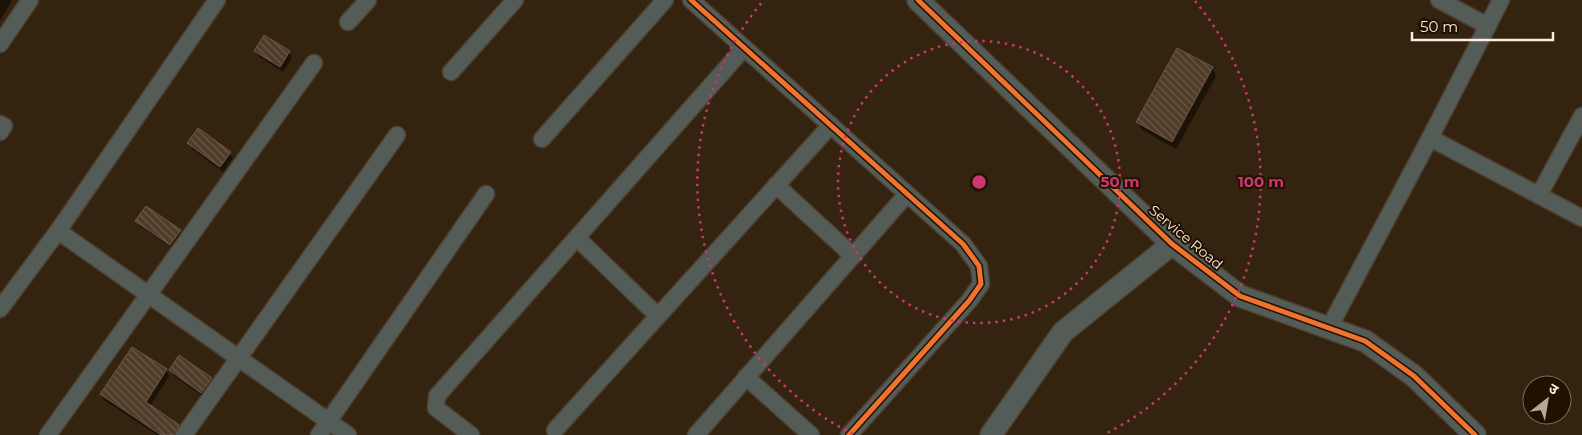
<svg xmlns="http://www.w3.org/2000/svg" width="1582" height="435" viewBox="0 0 1582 435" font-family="Montserrat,'Noto Sans Devanagari',sans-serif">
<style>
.shadow{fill:#0007}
.building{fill:url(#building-back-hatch);stroke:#6b584a}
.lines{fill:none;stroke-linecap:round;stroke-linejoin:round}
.minor-casing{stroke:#4d3f2f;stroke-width:19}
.tertiary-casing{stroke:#4d3f2f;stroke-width:24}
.minor{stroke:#545c58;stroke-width:16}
.tertiary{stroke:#545c58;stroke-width:21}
.cycleway-casing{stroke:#211100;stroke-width:8}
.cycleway{stroke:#ef722f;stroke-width:5}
.ring{fill:none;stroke:#cb386f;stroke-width:2.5;stroke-dasharray:2.5 5}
.labels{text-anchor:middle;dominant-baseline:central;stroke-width:4;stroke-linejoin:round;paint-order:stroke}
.street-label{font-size:14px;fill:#fceedf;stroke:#211100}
.centre{fill:#cb386f;stroke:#211100;stroke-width:2.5}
.ring-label{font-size:15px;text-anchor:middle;font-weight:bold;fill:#cb386f;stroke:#211100;stroke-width:4;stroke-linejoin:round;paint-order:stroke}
</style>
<defs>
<pattern id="building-back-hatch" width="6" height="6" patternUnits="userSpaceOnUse" patternTransform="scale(1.25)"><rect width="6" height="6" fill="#503b28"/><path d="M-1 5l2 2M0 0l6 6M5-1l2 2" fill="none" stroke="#6a5847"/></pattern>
</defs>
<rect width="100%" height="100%" fill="#33230f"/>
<g class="shadow">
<path d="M 0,0 L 12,0 L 0,21 Z"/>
<path d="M 255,51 L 289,52 L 292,58 L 283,72 L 258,56 Z"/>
<path d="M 1212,68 L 1216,76 L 1176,149 L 1142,130 L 1137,122 Z"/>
<path d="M 189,144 L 230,153 L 233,158 L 223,172 L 192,149 Z"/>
<path d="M 137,221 L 180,231 L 183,237 L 174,249 L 140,226 Z"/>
<path d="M 166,370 L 169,376 L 150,406 L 178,426 L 181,431 L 179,435 L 157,435 L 104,400 L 101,394 Z"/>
<path d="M 170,370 L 211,379 L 214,385 L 205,398 L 174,376 Z"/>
</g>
<g class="building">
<path d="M 264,35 L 290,51 L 280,67 L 254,51 Z"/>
<path d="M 1177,48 L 1213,67 L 1172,142 L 1136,122 Z"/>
<path d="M 198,128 L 231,152 L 220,167 L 187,143 Z"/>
<path d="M 146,206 L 181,230 L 170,245 L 135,221 Z"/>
<path d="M 132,347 L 167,369 L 146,402 L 179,425 L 174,435 L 161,435 L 100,394 Z"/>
<path d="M 179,355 L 212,378 L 201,393 L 169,370 Z"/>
</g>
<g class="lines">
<defs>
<g id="minor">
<path d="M 691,0 L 963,244 L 979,266 L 981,284 L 969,301 L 849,435"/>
<path d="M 1439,0 L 1488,26"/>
<path d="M 348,22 L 368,0"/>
<path d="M 0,44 L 30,0"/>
<path d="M 451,72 L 515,0"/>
<path d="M 0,124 L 4,126 L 0,132"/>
<path d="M 1430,138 L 1582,218"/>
<path d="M 542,139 L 665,0"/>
<path d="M 776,185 L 853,256"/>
<path d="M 1539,195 L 1582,116"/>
<path d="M 58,231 L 348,435"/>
<path d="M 577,238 L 658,316"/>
<path d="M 0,309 L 58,231 L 217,0"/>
<path d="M 1329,328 L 1430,138 L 1501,0"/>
<path d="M 746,377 L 811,435"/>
<path d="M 555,430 L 831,125"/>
<path d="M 48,435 L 314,63"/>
<path d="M 184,435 L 397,135"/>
<path d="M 319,435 L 486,194"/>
<path d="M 471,435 L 436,408 L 437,396 L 744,48"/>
<path d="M 696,435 L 907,194"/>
</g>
<g id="tertiary">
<path d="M 918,0 L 1172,244 L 1240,296 L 1365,341 L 1414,376 L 1475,435"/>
<path d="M 991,435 L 1063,332 L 1172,244"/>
</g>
</defs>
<use href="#minor" class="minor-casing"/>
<use href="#tertiary" class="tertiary-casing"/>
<use href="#minor" class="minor"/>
<use href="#tertiary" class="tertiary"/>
<defs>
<g id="cycleway">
<path d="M 691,0 L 963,244 L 979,266 L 981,284 L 969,301 L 849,435"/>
<path d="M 918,0 L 1172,244 L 1240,296 L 1365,341 L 1414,376 L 1475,435"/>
</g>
</defs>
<use href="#cycleway" class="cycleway-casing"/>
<use href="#cycleway" class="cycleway"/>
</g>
<g class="ring">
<circle cx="979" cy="182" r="141"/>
<path d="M853 434A282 282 0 0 1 763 1M1195 1A282 282 0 0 1 1105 434"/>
</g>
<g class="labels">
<g class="street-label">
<text transform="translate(1186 237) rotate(40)">Service Road</text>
</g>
</g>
<circle cx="979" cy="182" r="8" class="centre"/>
<g class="ring-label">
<text x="1120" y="187">50 m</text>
<text x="1261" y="187">100 m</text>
</g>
<g transform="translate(1547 400) rotate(31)"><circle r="24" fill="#211100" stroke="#796959"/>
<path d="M0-4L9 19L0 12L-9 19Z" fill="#b6a796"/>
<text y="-8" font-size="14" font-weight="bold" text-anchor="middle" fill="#fceedf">उ</text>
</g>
<path d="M1412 32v8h141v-8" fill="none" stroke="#fceedf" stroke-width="2.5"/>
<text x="1420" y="32" font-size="15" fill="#fceedf" stroke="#211100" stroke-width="4" paint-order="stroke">50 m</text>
</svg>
